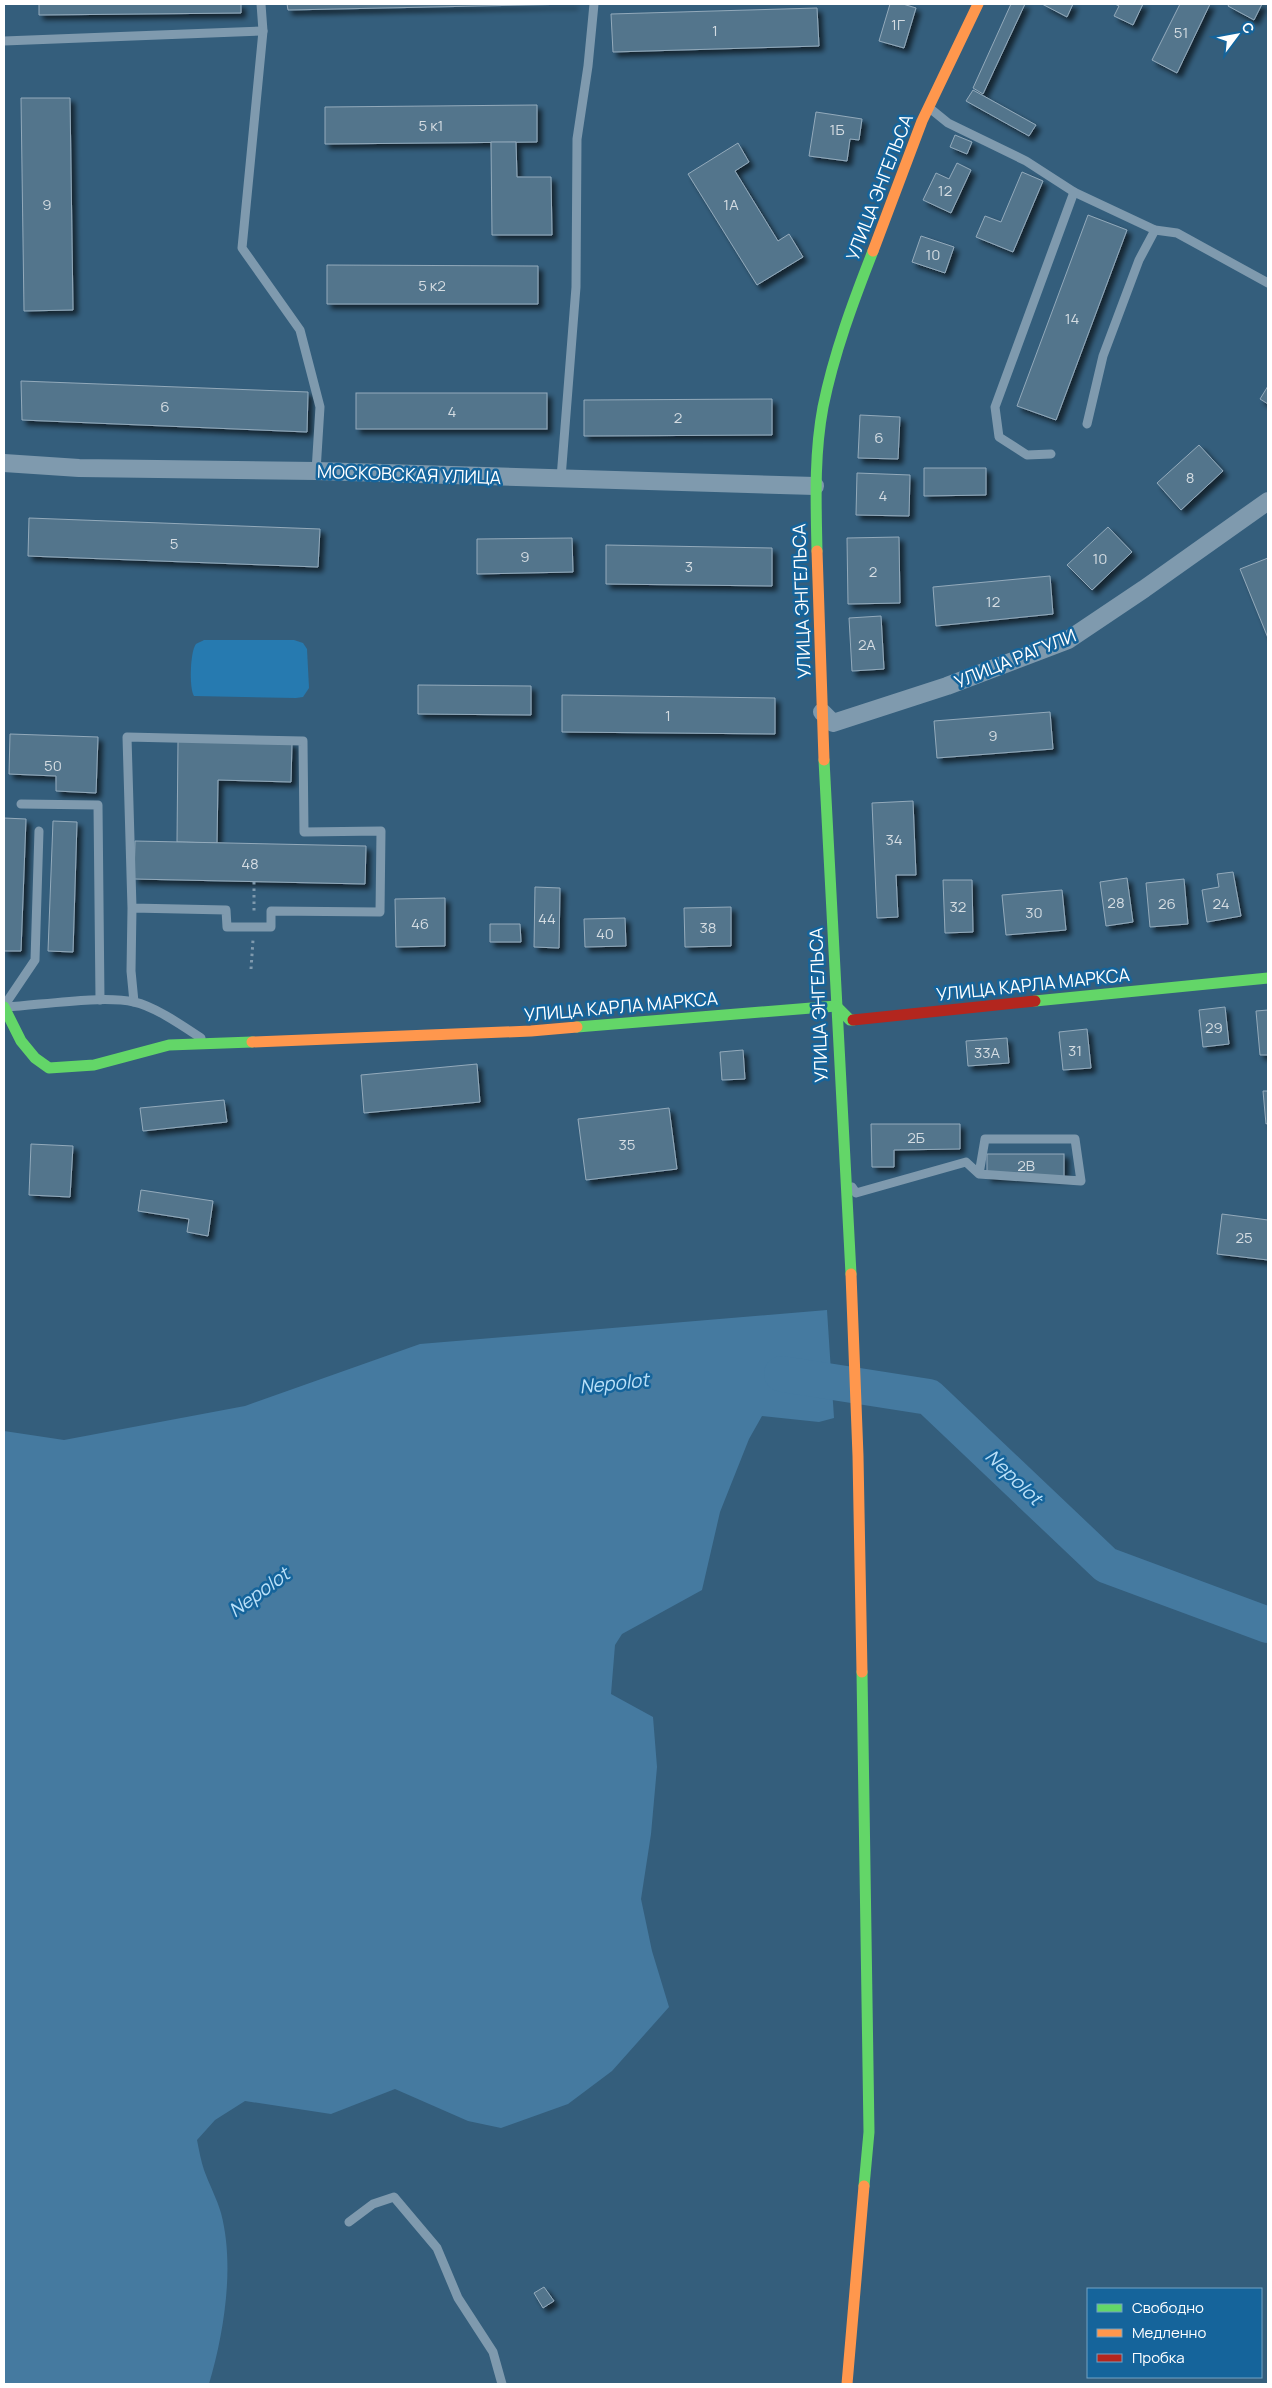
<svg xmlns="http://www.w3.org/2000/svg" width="1272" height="2388" viewBox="0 0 1272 2388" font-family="Manrope,sans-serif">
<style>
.green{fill:#267ab0}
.water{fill:#457aa0}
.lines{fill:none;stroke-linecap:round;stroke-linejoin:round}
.river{stroke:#457aa0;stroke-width:36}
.building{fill:#53758c;stroke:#93aabb;filter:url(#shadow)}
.path{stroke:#7f9aae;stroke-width:3;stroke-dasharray:2.5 4;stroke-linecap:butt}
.lane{stroke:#7f9aae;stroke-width:9}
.street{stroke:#7f9aae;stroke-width:18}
.fast{stroke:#63d668;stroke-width:11}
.slow{stroke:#ff974d;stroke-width:11}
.jam{stroke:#b3261e;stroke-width:11}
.labels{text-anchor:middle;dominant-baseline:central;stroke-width:5;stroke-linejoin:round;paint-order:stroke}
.number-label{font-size:15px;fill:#d4dce2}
.street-label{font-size:18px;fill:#fff;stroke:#15649b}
.water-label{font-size:19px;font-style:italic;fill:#bbe1f9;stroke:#15649b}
</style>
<defs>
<filter id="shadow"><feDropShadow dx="4.5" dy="4.5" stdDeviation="2.5" flood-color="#0009"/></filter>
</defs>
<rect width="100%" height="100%" fill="#345e7c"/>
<path class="green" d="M 204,640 L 294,640 L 303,643 L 307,649 L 309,688 L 303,697 L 296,698 L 194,696 C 189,689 190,651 196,644 C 198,643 202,641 204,640 Z"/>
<path class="water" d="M 827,1310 L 834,1418 L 819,1422 L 762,1416 L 749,1439 L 720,1512 L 702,1590 L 622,1634 L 615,1645 L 611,1694 L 653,1717 L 657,1767 L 651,1834 L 641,1899 L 652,1951 L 669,2007 L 612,2071 L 568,2104 L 501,2128 L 468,2121 L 395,2089 L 331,2114 L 245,2101 L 215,2120 L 197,2140 C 199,2150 201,2161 204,2170 C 209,2184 217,2199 221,2213 C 235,2266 224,2333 209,2384 L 4,2384 L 4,1431 L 64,1440 L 245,1406 L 420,1344 Z"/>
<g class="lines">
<path class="river" d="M 782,1374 L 929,1397 L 1106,1565 L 1268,1625"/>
</g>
<g class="building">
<path d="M 39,4 L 241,4 L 241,13 L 39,15 Z"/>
<path d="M 287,4 L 574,4 L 288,10 Z"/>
<path d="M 890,4 L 903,4 L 916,8 L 904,48 L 879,41 Z"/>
<path d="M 1011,4 L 1025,4 L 983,94 L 973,88 Z"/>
<path d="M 1042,4 L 1073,4 L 1067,17 Z"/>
<path d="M 1115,4 L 1143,4 L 1133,25 L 1114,16 L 1119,6 Z"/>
<path d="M 1180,4 L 1210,4 L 1177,73 L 1152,60 Z"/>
<path d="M 1229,4 L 1262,4 L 1254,20 L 1228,6 Z"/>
<path d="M 817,8 L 819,46 L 613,52 L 611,14 Z"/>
<path d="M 973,90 L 1036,125 L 1029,136 L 966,101 Z"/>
<path d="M 21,98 L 70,98 L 73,310 L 24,311 Z"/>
<path d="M 537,105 L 537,142 L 325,144 L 325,107 Z"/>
<path d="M 816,112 L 862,119 L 859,140 L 850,139 L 847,161 L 809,156 Z"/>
<path d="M 955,135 L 972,142 L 967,154 L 950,147 Z"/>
<path d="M 491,142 L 516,142 L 517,177 L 551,177 L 552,235 L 492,235 Z"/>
<path d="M 738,143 L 749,162 L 735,171 L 778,241 L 789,234 L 803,257 L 757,285 L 688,174 Z"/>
<path d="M 957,163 L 971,170 L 951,213 L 923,200 L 936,173 L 949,179 Z"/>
<path d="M 1022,172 L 1043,181 L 1013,252 L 976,237 L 985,216 L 1001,222 Z"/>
<path d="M 1088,215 L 1127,230 L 1056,420 L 1017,406 Z"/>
<path d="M 921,236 L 954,247 L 945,273 L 912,262 Z"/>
<path d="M 327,265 L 538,266 L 538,304 L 327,304 Z"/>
<path d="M 21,381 L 308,392 L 307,432 L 22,420 Z"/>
<path d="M 1268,386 L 1268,404 L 1260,399 Z"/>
<rect x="356" y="393" width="191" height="36"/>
<path d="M 772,399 L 772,435 L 584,436 L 584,400 Z"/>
<path d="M 860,415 L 900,417 L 898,459 L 858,458 Z"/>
<path d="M 1199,445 L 1223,471 L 1181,510 L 1157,483 Z"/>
<path d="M 924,468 L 986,468 L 986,495 L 924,496 Z"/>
<path d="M 857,473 L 910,475 L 909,516 L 856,515 Z"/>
<path d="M 29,518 L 320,529 L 318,567 L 28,556 Z"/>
<path d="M 1108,527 L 1132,552 L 1092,590 L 1067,565 Z"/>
<path d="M 899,537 L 900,603 L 848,604 L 847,538 Z"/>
<path d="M 572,538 L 573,572 L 477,574 L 477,539 Z"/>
<path d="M 606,545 L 772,548 L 772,586 L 606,584 Z"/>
<path d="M 1268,558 L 1268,638 L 1240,569 Z"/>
<path d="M 1050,576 L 1053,614 L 936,626 L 933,587 Z"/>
<path d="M 881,616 L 884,669 L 852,671 L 849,618 Z"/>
<path d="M 418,685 L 531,686 L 531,715 L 418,714 Z"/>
<path d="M 562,695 L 775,698 L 775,734 L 562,732 Z"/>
<path d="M 1050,712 L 1053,749 L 937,758 L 934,721 Z"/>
<path d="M 10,734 L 98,737 L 96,793 L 56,791 L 56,776 L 9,774 Z"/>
<path d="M 178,741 L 292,743 L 291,782 L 218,780 L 217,843 L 177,842 Z"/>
<path d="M 913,801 L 916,875 L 896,875 L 898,917 L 877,918 L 872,803 Z"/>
<path d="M 4,818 L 26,819 L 21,951 L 4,951 Z"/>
<path d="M 53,821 L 77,822 L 73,952 L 48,951 Z"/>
<path d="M 135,841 L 366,846 L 365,884 L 134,879 Z"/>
<path d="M 1233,872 L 1241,916 L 1207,922 L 1202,890 L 1219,887 L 1217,874 Z"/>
<path d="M 1127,878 L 1133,922 L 1106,926 L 1100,882 Z"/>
<path d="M 1184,879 L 1188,924 L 1150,927 L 1146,883 Z"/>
<path d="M 943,880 L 972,880 L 973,932 L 945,933 Z"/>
<path d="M 535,887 L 560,888 L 559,948 L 534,947 Z"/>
<path d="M 1062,890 L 1066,930 L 1006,935 L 1002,895 Z"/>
<path d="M 445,898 L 445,946 L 396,947 L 395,899 Z"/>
<path d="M 731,907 L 731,946 L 685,947 L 684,908 Z"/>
<path d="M 625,918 L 626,946 L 585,947 L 584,919 Z"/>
<path d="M 490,924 L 520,924 L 521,942 L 490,942 Z"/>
<path d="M 1225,1007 L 1229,1044 L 1203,1047 L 1199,1010 Z"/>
<path d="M 1268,1010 L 1268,1055 L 1260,1055 L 1256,1011 Z"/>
<path d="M 1087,1029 L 1091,1068 L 1063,1070 L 1059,1032 Z"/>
<path d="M 1007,1038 L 1009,1063 L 968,1066 L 966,1041 Z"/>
<path d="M 743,1050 L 745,1079 L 722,1080 L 720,1052 Z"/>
<path d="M 477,1064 L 480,1102 L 364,1113 L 361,1075 Z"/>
<path d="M 1263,1091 L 1268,1091 L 1268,1123 L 1266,1124 Z"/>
<path d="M 224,1100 L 227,1122 L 143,1131 L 140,1108 Z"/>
<path d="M 669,1108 L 677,1169 L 586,1180 L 578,1119 Z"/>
<path d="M 871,1124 L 960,1124 L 960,1149 L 894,1150 L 894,1167 L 872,1167 Z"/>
<path d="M 31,1144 L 73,1146 L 70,1197 L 29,1195 Z"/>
<rect x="987" y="1154" width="77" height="23"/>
<path d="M 141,1190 L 213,1201 L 208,1236 L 187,1232 L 189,1219 L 138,1211 Z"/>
<path d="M 1222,1214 L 1268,1220 L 1268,1260 L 1217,1254 Z"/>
<path d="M 544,2287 L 554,2301 L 543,2308 L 534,2293 Z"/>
</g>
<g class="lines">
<g class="path">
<path d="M 254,882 L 254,914"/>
<path d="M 251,969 L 253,940"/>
</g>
<g class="lane">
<path d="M 261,4 L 263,31 L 242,248 L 300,330 L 320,407 L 316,471"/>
<path d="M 4,41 L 263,31"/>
<path d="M 932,110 L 948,123 L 1026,161 L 1074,192 L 1155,230 L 1177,233 L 1268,283"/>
<path d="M 1087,424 L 1103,356 L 1139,260 L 1155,230"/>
<path d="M 1051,454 L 1027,455 L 999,437 L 995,407 L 1074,192"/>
<path d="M 561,478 L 576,287 L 577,139 L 588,66 L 594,4"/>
<path d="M 21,804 L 98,805 L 100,1000"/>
<path d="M 132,908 L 226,910 L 227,927 L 271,927 L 271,911 L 380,912 L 381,831 L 304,832 L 303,741 L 127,737 L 132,908 L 131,971 L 134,1002"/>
<path d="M 4,1006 L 35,960 L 39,831"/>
<path d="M 7,1007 C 41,1005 102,995 134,1002 C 154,1006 183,1026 201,1038"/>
<path d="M 852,1187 L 856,1193 L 966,1162 L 979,1174 L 1081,1181 L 1075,1139 L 985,1139 L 979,1174"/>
<path d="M 349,2222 L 373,2204 L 394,2197 L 437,2248 L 458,2298 L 493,2352 L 502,2384"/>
</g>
<g class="street">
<path d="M 4,463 L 79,468 L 316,471 L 815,486"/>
<path d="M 822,712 L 833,723 L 947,686 L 1068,640 L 1144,589 L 1268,501"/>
</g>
<g class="fast">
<path d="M 817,551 C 816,503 814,455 823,407 C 834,353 853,302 873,251"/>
<path d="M 824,760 L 851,1274"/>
<path d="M 1035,1001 L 1268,978"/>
<path d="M 4,1007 L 21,1041 L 35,1058 L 49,1068 L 94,1065 L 169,1045 L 252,1042"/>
<path d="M 577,1027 L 836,1006 L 850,1020 L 853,1020"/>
<path d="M 862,1672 L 869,2132 L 864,2186"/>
</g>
<g class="slow">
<path d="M 873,251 L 922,121 L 978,4"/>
<path d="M 817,551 L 824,760"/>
<path d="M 252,1042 L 531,1031 L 577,1027"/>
<path d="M 851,1274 L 858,1456 L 862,1672"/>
<path d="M 847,2384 L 864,2186"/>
</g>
<path class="jam" d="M 853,1020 L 1035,1001"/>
</g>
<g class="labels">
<g class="number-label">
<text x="898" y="24">1Г</text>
<text x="715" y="30">1</text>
<text x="1181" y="32">51</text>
<text x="431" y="125">5 к1</text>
<text x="837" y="129">1Б</text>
<text x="945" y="190">12</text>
<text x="47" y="204">9</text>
<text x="731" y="204">1А</text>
<text x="933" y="254">10</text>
<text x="432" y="285">5 к2</text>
<text x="1072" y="318">14</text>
<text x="165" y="406">6</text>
<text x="452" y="411">4</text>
<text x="678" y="417">2</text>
<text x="879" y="437">6</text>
<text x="1190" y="477">8</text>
<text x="883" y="495">4</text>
<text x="174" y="543">5</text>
<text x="525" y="556">9</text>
<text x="1100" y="558">10</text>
<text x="689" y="566">3</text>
<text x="873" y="571">2</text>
<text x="993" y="601">12</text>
<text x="867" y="644">2А</text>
<text x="668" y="715">1</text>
<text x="993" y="735">9</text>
<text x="53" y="765">50</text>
<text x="894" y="839">34</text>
<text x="250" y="863">48</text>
<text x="1116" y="902">28</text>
<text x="1167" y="903">26</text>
<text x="1221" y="903">24</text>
<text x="958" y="906">32</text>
<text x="1034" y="912">30</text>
<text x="547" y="918">44</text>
<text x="420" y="923">46</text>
<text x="708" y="927">38</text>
<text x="605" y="933">40</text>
<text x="1214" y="1027">29</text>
<text x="1075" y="1050">31</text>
<text x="987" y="1052">33А</text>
<text x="916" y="1137">2Б</text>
<text x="627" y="1144">35</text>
<text x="1026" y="1165">2В</text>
<text x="1244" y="1237">25</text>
</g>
<g class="street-label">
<text transform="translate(879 187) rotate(-69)">УЛИЦА ЭНГЕЛЬСА</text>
<text transform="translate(409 474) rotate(2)">МОСКОВСКАЯ УЛИЦА</text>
<text transform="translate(801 601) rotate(-92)">УЛИЦА ЭНГЕЛЬСА</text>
<text transform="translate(1015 658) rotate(-22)">УЛИЦА РАГУЛИ</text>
<text transform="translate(1033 984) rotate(-6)">УЛИЦА КАРЛА МАРКСА</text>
<text transform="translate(818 1005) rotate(-92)">УЛИЦА ЭНГЕЛЬСА</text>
<text transform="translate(621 1006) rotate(-5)">УЛИЦА КАРЛА МАРКСА</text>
</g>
<g class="water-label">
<text transform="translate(614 1383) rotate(-6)">Nepolot</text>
<text transform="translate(1014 1477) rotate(44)">Nepolot</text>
<text transform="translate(259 1592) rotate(-36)">Nepolot</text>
</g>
</g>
<rect width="1272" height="2388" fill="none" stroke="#ffffff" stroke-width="10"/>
<rect x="1087" y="2288" width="175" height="90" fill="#15649b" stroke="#73a2c3"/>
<rect x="1097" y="2304" width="25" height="8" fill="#63d668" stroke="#73a2c3"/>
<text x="1132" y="2313" font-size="15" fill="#ffffff">Свободно</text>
<rect x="1097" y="2329" width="25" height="8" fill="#ff974d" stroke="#73a2c3"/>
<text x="1132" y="2338" font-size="15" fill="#ffffff">Медленно</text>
<rect x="1097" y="2354" width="25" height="8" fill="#b3261e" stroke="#73a2c3"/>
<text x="1132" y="2363" font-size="15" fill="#ffffff">Пробка</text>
<g transform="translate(1237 35) rotate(58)" stroke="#15649b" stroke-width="4" paint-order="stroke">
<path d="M0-4L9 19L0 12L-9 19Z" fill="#ffffff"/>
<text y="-8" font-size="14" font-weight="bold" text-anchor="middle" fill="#ffffff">С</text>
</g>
</svg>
